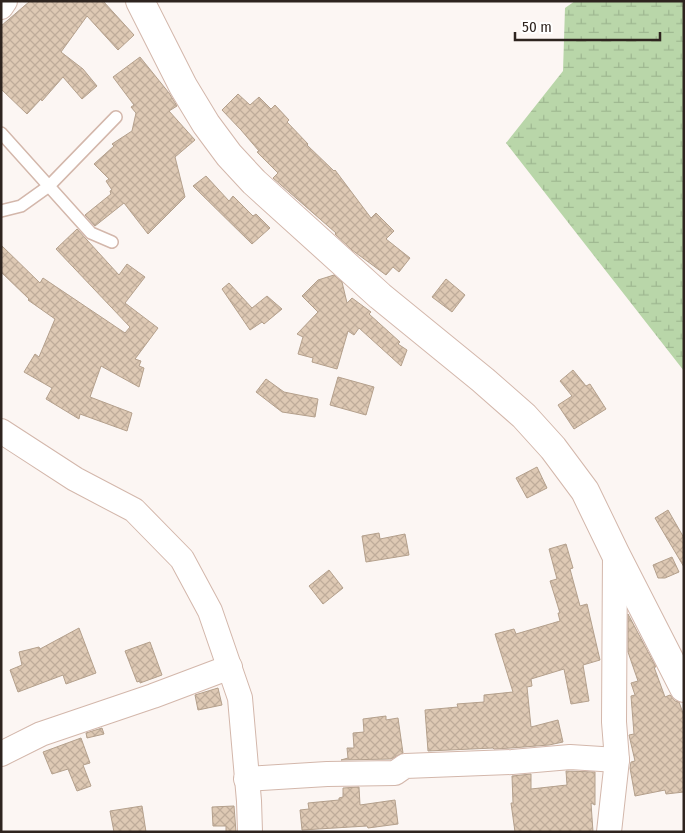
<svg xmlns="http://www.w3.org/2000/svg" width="685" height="833" viewBox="0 0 685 833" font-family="'Fira Sans Condensed',sans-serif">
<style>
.wetland{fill:url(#wetland-marsh)}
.building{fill:url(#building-cross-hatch);stroke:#b4a08c}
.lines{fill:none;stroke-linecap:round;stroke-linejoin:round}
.lane-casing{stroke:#d3b7ab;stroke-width:14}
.street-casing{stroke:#d3b7ab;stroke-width:26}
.secondary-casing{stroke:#d3b7ab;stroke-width:30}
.lane{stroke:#fff;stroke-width:11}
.street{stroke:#fff;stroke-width:24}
.secondary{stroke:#fff;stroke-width:28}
</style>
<defs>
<pattern id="wetland-marsh" width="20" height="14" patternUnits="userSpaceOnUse" patternTransform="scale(1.25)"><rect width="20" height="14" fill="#b9d6a9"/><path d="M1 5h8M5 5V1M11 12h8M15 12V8" fill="none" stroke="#9fb891"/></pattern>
<pattern id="building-cross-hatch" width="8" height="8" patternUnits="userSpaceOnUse" patternTransform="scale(1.25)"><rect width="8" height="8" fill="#dec9b4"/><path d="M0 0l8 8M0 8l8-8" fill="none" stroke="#bfac9a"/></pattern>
</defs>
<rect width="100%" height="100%" fill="#fcf6f3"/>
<path class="wetland" d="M 575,1 L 684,1 L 684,371 L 506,143 L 563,71 L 565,8 Z"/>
<g class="building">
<path d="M 30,1 L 103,1 L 134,35 L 118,50 L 87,16 L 61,52 L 83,69 L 97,86 L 82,99 L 63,77 L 42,101 L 41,99 L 27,114 L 1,89 L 1,26 Z"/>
<path d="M 140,57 L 169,93 L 177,106 L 169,111 L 195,140 L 175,157 L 185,197 L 148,234 L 124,203 L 95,226 L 85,215 L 111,194 L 110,191 L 112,190 L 106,181 L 109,179 L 94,164 L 114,146 L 112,144 L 132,131 L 136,113 L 131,107 L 134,105 L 113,77 Z"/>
<path d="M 238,94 L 250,105 L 259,97 L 271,109 L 275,105 L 289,120 L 287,122 L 308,144 L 307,145 L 334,171 L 335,170 L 371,218 L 376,213 L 394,231 L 386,239 L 410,258 L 399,272 L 393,267 L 386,275 L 352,250 L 335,234 L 336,233 L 273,178 L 278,173 L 257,152 L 259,151 L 241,130 L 222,110 Z"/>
<path d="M 206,176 L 229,201 L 233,196 L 253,216 L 256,214 L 270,228 L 252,244 L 193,186 Z"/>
<path d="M 77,229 L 119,275 L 127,264 L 145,277 L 125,303 L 158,328 L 135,359 L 141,361 L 139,366 L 144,368 L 139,387 L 101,366 L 90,397 L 132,413 L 127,431 L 80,414 L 79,419 L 46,399 L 52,388 L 24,372 L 35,354 L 39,357 L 55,319 L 28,300 L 29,299 L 1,272 L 1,245 L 40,283 L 43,278 L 125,333 L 130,327 L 56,249 Z"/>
<path d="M 334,275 L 342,282 L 347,303 L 352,298 L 371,312 L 369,314 L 400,342 L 398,344 L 407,350 L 401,366 L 359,328 L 354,335 L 348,331 L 337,369 L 312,362 L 313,358 L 298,354 L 303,337 L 297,334 L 318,312 L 302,296 L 318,280 Z"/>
<path d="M 446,279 L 465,295 L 452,312 L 432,297 Z"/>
<path d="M 229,283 L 252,308 L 267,296 L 282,309 L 264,324 L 262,322 L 250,330 L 222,289 Z"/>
<path d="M 573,370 L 586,386 L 590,384 L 606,409 L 574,429 L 558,405 L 572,396 L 560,381 Z"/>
<path d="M 338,377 L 374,387 L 366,415 L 330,405 Z"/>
<path d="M 266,379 L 284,392 L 318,399 L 315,417 L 282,412 L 256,392 Z"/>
<path d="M 537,467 L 547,488 L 527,498 L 516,478 Z"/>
<path d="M 668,510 L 684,538 L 684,567 L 655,518 Z"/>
<path d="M 379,533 L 380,539 L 405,534 L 409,555 L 366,562 L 362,536 Z"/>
<path d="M 566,544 L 573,568 L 570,569 L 580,606 L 587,604 L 600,660 L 583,665 L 589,701 L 571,704 L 564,669 L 531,679 L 532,686 L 527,687 L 531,727 L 558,720 L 563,742 L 549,745 L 511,748 L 494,749 L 493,748 L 428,751 L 425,710 L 458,707 L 457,704 L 484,702 L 484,695 L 513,692 L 495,634 L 514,629 L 516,634 L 560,621 L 558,613 L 560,613 L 550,581 L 557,579 L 549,549 Z"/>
<path d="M 672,557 L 679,572 L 665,578 L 658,578 L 653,565 Z"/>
<path d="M 329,570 L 343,588 L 323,604 L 309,586 Z"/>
<path d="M 628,614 L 656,667 L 654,667 L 665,697 L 670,695 L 675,701 L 679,702 L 684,716 L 684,792 L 666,794 L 665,790 L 635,796 L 630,768 L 631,762 L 635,761 L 629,735 L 634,734 L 631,696 L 635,695 L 631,683 L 638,681 L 628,652 Z"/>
<path d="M 79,628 L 96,673 L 66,684 L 63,675 L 18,692 L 10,670 L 22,665 L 19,652 L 39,647 L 40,649 Z"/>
<path d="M 150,642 L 162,675 L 140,683 L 140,681 L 137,682 L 125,651 Z"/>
<path d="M 218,688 L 222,705 L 198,710 L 195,695 Z"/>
<path d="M 386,716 L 386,720 L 398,718 L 403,753 L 391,759 L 341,760 L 348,758 L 347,748 L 354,748 L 353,733 L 364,732 L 363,719 Z"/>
<path d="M 102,728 L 104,734 L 87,738 L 86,733 Z"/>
<path d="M 81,738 L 90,763 L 83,765 L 91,786 L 77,791 L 68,769 L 52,774 L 43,752 Z"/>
<path d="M 566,771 L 595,772 L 595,805 L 591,803 L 593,832 L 515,832 L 511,803 L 513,803 L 512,776 L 531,774 L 531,789 L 567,785 Z"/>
<path d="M 359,787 L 360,805 L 395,800 L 398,824 L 368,828 L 367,826 L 302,830 L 300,810 L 309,809 L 308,803 L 339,800 L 339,798 L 343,797 L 343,788 Z"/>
<path d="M 142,806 L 146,832 L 114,832 L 110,811 Z"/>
<path d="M 234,806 L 236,832 L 226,832 L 226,826 L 213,826 L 212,807 Z"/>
</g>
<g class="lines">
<defs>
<g id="lane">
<path d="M 1,133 L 91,233 L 112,242"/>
<path d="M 1,211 L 21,206 L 49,186 L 116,117"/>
</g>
<g id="street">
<path d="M 1,7 L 5,1"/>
<path d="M 1,431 L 75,479 L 134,510 L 182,559 L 210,611 L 240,698 L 249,801 L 250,832"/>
<path d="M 1,754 L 41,734 L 153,696 L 230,667"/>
<path d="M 246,779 L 327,774 L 395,773 L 405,766 L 512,762 L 570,757 L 617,760"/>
<path d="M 609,832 L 617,760 L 614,722 L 615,553"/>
</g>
<path id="secondary" d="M 140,1 L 183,86 L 206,124 L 229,155 L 254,182 L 380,296 L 483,380 L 524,416 L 553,448 L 585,491 L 615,553 L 684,688"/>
</defs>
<use href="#lane" class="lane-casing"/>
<use href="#street" class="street-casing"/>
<use href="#secondary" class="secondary-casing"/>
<use href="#lane" class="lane"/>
<use href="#street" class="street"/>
<use href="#secondary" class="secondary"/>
</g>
<rect width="685" height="833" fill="none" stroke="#2e241f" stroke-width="5"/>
<path d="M515 32v8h145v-8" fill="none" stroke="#2e241f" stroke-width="2.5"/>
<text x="522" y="32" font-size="15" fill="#2e241f" stroke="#ffffff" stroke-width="4" paint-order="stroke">50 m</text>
</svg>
